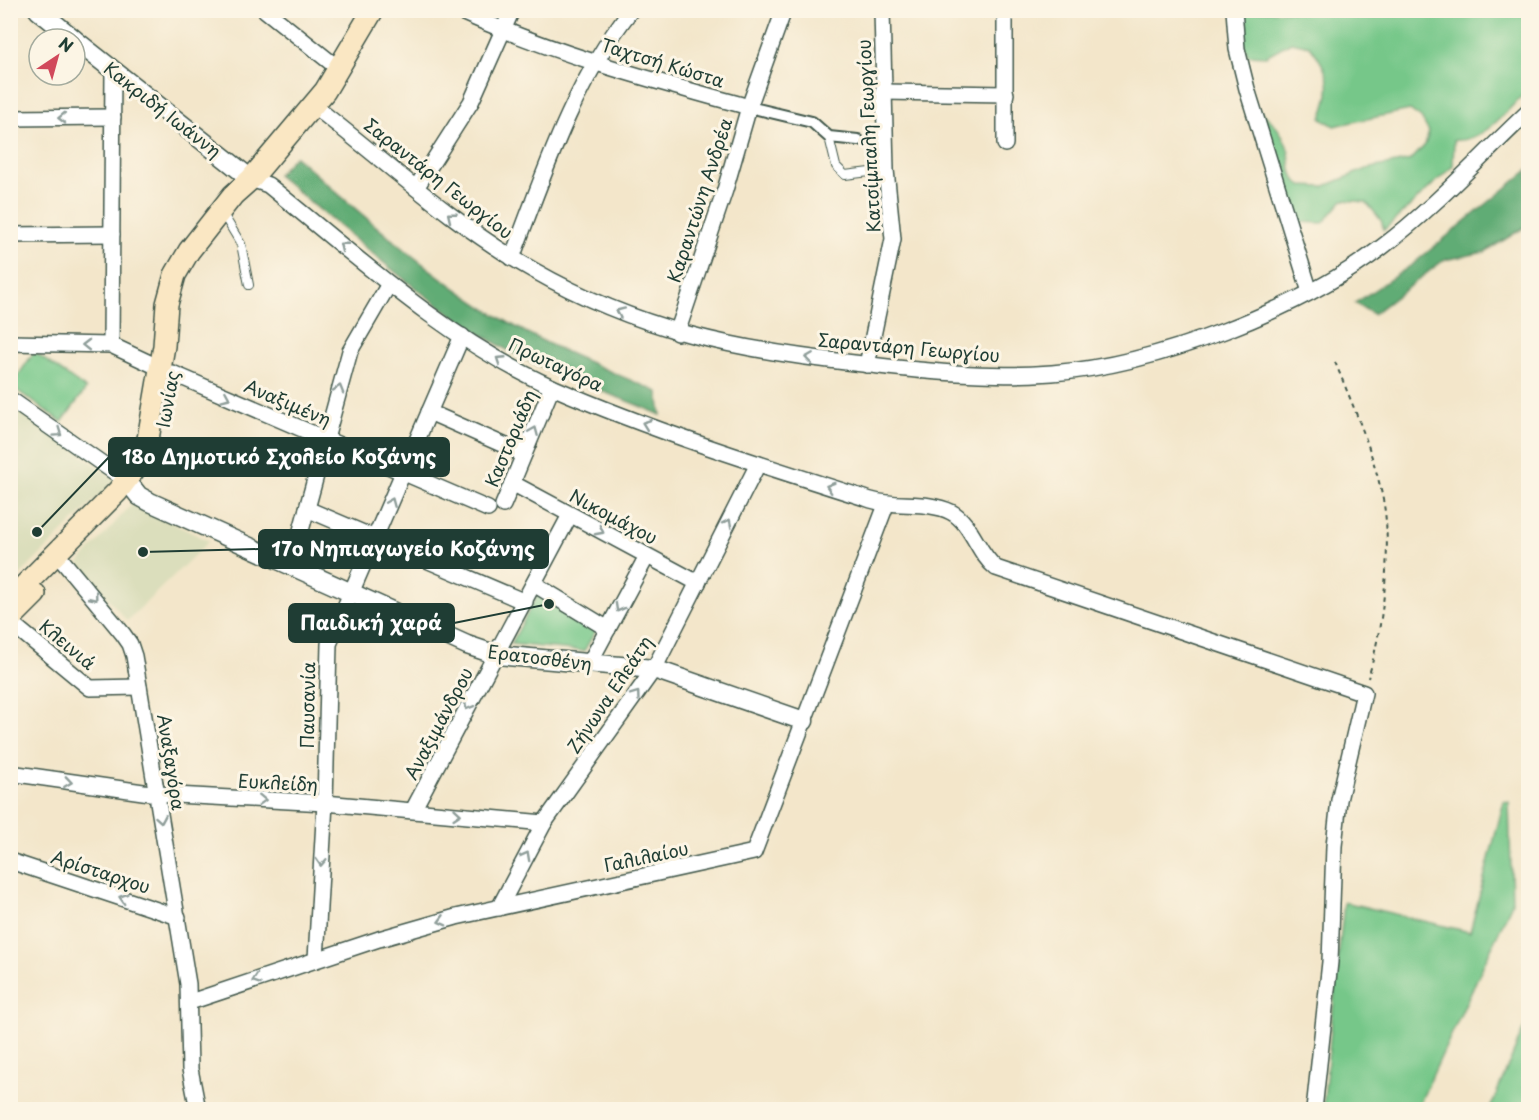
<svg xmlns="http://www.w3.org/2000/svg" width="1539" height="1120" viewBox="0 0 1539 1120" font-family="'Playpen Sans',sans-serif">
<style>
.built{fill:#dbdebc}
.green{fill:#76c789;stroke:#4a825e;stroke-width:1.5}
.forest{fill:#60ac75;stroke:#407454;stroke-width:1.5}
.lines{fill:none;stroke-linecap:round;stroke-linejoin:round}
.service-casing{stroke:#3f564a;stroke-width:10}
.pedestrian-casing{stroke:#3f564a;stroke-width:14}
.minor-casing{stroke:#3f564a;stroke-width:18}
.tertiary-casing{stroke:#3f564a;stroke-width:21}
.secondary-casing{stroke:#3f564a;stroke-width:24}
.path{stroke:#3f564a;stroke-width:2;stroke-dasharray:4.5 4.5;stroke-linecap:butt}
.service{stroke:#fff;stroke-width:8}
.pedestrian{stroke:#fff;stroke-width:10}
.minor{stroke:#fff;stroke-width:15}
.tertiary{stroke:#fff;stroke-width:18}
.secondary{stroke:#fae7c3;stroke-width:21}
.oneway{stroke:#8f9e9a}
.labels{text-anchor:middle;dominant-baseline:central;stroke-width:6;stroke-linejoin:round;paint-order:stroke}
.street-label{font-size:18px;fill:#1f3d34;stroke:#fcf5e5}
.leader{fill:none;stroke:#1f3d34;stroke-width:2}
.callout-dot{fill:#1f3d34;stroke:#fcf5e5;stroke-width:2}
.callout{fill:#1f3d34;stroke:#1f3d34;stroke-width:2}
.callout-label{font-size:20px;text-anchor:middle;font-weight:bold;fill:#fff}
</style>
<rect width="100%" height="100%" fill="#fcf5e5"/>
<filter id="ink" filterUnits="userSpaceOnUse"><feTurbulence type="fractalNoise" baseFrequency=".0167" numOctaves="2"/><feDisplacementMap in="SourceGraphic" scale="12" xChannelSelector="R" yChannelSelector="G"/><feConvolveMatrix kernelMatrix="1 2 1 2 8 2 1 2 1" color-interpolation-filters="sRGB"/></filter>
<filter id="wash" filterUnits="userSpaceOnUse"><feTurbulence type="fractalNoise" baseFrequency=".008" numOctaves="4" result="noise"/><feDisplacementMap in="SourceGraphic" scale="24" xChannelSelector="R" yChannelSelector="G"/><feGaussianBlur stdDeviation="1.35" result="paint"/><feColorMatrix in="noise" values="0 0 0 0 0 0 0 0 0 0 0 0 0 0 0 0 0 1.4 0 .05"/><feComposite in="paint" operator="in"/></filter>
<g filter="url(#wash)">
<rect width="100%" height="100%" fill="#f3e6ca"/>
<g class="built">
<path d="M 11,405 L 116,479 L 11,584 Z"/>
<path d="M 132,504 L 209,541 L 127,621 L 79,563 Z"/>
</g>
<g class="green">
<path d="M 1240,11 L 1528,11 L 1528,90 C 1507,109 1485,143 1454,140 L 1453,166 L 1384,230 L 1381,220 L 1366,202 L 1343,200 L 1323,223 L 1295,222 L 1261,112 C 1273,121 1282,131 1287,146 C 1294,165 1284,168 1301,186 L 1323,187 L 1366,169 L 1411,160 L 1425,145 L 1429,132 L 1421,118 L 1410,110 L 1334,126 L 1321,118 C 1334,87 1330,72 1310,46 L 1291,42 L 1266,56 L 1248,55 L 1241,40 Z"/>
<path d="M 34,352 L 86,389 L 62,422 L 11,386 Z"/>
<path d="M 539,592 L 598,627 L 584,651 L 511,644 Z"/>
<path d="M 1504,801 L 1509,802 L 1512,903 L 1417,1109 L 1323,1109 L 1344,902 L 1470,932 Z"/>
<path d="M 1528,1018 L 1528,1109 L 1490,1109 Z"/>
</g>
<g class="forest">
<path d="M 295,156 C 362,215 428,274 504,320 C 553,349 606,369 658,392 L 661,415 C 608,392 551,375 502,347 C 421,300 350,233 277,175 Z"/>
<path d="M 1528,170 L 1528,225 L 1485,252 L 1444,260 L 1373,314 L 1355,303 L 1413,264 Z"/>
</g>
</g>
<g filter="url(#ink)">
<g class="lines">
<defs>
<g id="service">
<path d="M 829,137 L 836,166 L 845,175 L 886,170"/>
<path d="M 226,219 L 241,244 L 249,285"/>
</g>
<path id="pedestrian" d="M 749,107 L 812,122 L 829,137 L 858,140"/>
<g id="minor">
<path d="M 265,10 L 339,69"/>
<path d="M 457,10 C 551,53 651,80 749,107"/>
<path d="M 1005,10 L 1005,144"/>
<path d="M 1234,10 L 1237,49 L 1247,89 L 1310,292"/>
<path d="M 883,92 L 1006,94"/>
<path d="M 314,106 C 386,162 454,225 533,270 C 638,330 736,350 854,363 C 920,371 985,378 1052,373 C 1156,365 1299,310 1382,247 C 1435,207 1480,157 1528,112"/>
<path d="M 10,118 L 113,117"/>
<path d="M 251,179 L 268,185 C 356,256 448,341 552,387 C 655,432 764,466 871,500 C 897,508 927,500 951,512 C 972,523 977,553 996,568 L 1364,693 L 1339,800 L 1334,846 L 1330,962 L 1314,1110"/>
<path d="M 416,188 L 471,102 L 512,10"/>
<path d="M 10,235 L 112,234"/>
<path d="M 512,258 C 544,173 574,82 631,10"/>
<path d="M 677,333 L 725,190 L 749,107 L 784,10"/>
<path d="M 10,343 L 111,345 L 160,368"/>
<path d="M 111,345 L 113,69"/>
<path d="M 867,365 L 893,239 L 886,170 L 882,10"/>
<path d="M 172,373 L 488,509"/>
<path d="M 10,399 L 127,481"/>
<path d="M 429,412 L 524,454"/>
<path d="M 512,483 L 698,583"/>
<path d="M 503,505 L 552,387"/>
<path d="M 307,509 L 525,602"/>
<path d="M 56,553 L 123,634 L 130,644 L 134,656 L 188,984 L 190,1069 L 198,1110"/>
<path d="M 291,567 L 350,351 L 389,284"/>
<path d="M 534,584 L 608,629"/>
<path d="M 10,622 L 90,688 L 139,687"/>
<path d="M 589,664 L 647,556"/>
<path d="M 10,773 L 157,794 L 325,803 L 544,823"/>
<path d="M 413,810 L 570,515"/>
<path d="M 10,861 L 178,917"/>
<path d="M 499,908 L 544,823 L 654,669 L 758,464"/>
<path d="M 316,959 L 325,803 L 329,644 L 462,336"/>
<path d="M 190,1002 L 379,939 L 456,917 L 754,852 L 886,505"/>
</g>
<g id="tertiary">
<path d="M 38,10 L 74,39"/>
<path d="M 75,40 L 251,179"/>
<path d="M 127,481 L 139,496 L 150,502 L 467,645 L 497,655 L 654,669 L 804,721"/>
</g>
<g id="secondary">
<path d="M 10,600 L 118,491 L 134,470 L 148,439 L 164,346 L 167,304 L 175,275 L 189,251 L 233,195 L 251,179 L 325,91 L 373,10"/>
<path d="M 10,619 L 35,594"/>
</g>
</defs>
<use href="#service" class="service-casing"/>
<use href="#pedestrian" class="pedestrian-casing"/>
<use href="#minor" class="minor-casing"/>
<use href="#tertiary" class="tertiary-casing"/>
<use href="#secondary" class="secondary-casing"/>
<path class="path" d="M 1335,362 C 1354,408 1375,455 1384,505 C 1392,552 1382,633 1368,678"/>
<use href="#service" class="service"/>
<use href="#pedestrian" class="pedestrian"/>
<use href="#minor" class="minor"/>
<use href="#tertiary" class="tertiary"/>
<use href="#secondary" class="secondary"/>
</g>
<defs><path id="oneway-chevron" d="M-2-3.5L2.5 0L-2 3.5" fill="none" stroke-width="1.6" stroke-linecap="round" stroke-linejoin="round" transform="scale(1.5)"/></defs>
<g class="oneway">
<use href="#oneway-chevron" transform="translate(62 118) rotate(179)"/>
<use href="#oneway-chevron" transform="translate(451 216) rotate(-141)"/>
<use href="#oneway-chevron" transform="translate(343 246) rotate(-141)"/>
<use href="#oneway-chevron" transform="translate(620 312) rotate(-156)"/>
<use href="#oneway-chevron" transform="translate(86 345) rotate(-179)"/>
<use href="#oneway-chevron" transform="translate(809 358) rotate(-172)"/>
<use href="#oneway-chevron" transform="translate(500 360) rotate(-147)"/>
<use href="#oneway-chevron" transform="translate(339 389) rotate(-74)"/>
<use href="#oneway-chevron" transform="translate(226 397) rotate(23)"/>
<use href="#oneway-chevron" transform="translate(646 424) rotate(-159)"/>
<use href="#oneway-chevron" transform="translate(534 431) rotate(-67)"/>
<use href="#oneway-chevron" transform="translate(58 433) rotate(35)"/>
<use href="#oneway-chevron" transform="translate(830 487) rotate(-162)"/>
<use href="#oneway-chevron" transform="translate(391 502) rotate(-67)"/>
<use href="#oneway-chevron" transform="translate(728 523) rotate(-63)"/>
<use href="#oneway-chevron" transform="translate(600 531) rotate(28)"/>
<use href="#oneway-chevron" transform="translate(94 597) rotate(51)"/>
<use href="#oneway-chevron" transform="translate(619 608) rotate(119)"/>
<use href="#oneway-chevron" transform="translate(636 695) rotate(-54)"/>
<use href="#oneway-chevron" transform="translate(468 706) rotate(120)"/>
<use href="#oneway-chevron" transform="translate(68 782) rotate(8)"/>
<use href="#oneway-chevron" transform="translate(262 800) rotate(2)"/>
<use href="#oneway-chevron" transform="translate(457 814) rotate(5)"/>
<use href="#oneway-chevron" transform="translate(161 819) rotate(80)"/>
<use href="#oneway-chevron" transform="translate(526 856) rotate(-62)"/>
<use href="#oneway-chevron" transform="translate(321 862) rotate(93)"/>
<use href="#oneway-chevron" transform="translate(123 898) rotate(-162)"/>
<use href="#oneway-chevron" transform="translate(442 921) rotate(165)"/>
<use href="#oneway-chevron" transform="translate(256 980) rotate(161)"/>
</g>
</g>
<g class="labels">
<g class="street-label">
<text transform="translate(663 62) rotate(17)">Ταχτσή Κώστα</text>
<text transform="translate(163 109) rotate(38)">Κακριδή Ιωάννη</text>
<text transform="translate(868 136) rotate(-93)">Κατσίμπαλη Γεωργίου</text>
<text transform="translate(439 178) rotate(38)">Σαραντάρη Γεωργίου</text>
<text transform="translate(699 200) rotate(-72)">Καραντώνη Ανδρέα</text>
<text transform="translate(909 347) rotate(5)">Σαραντάρη Γεωργίου</text>
<text transform="translate(556 364) rotate(25)">Πρωταγόρα</text>
<text transform="translate(167 399) rotate(-80)">Ιωνίας</text>
<text transform="translate(288 402) rotate(23)">Αναξιμένη</text>
<text transform="translate(510 438) rotate(-67)">Καστοριάδη</text>
<text transform="translate(614 516) rotate(28)">Νικομάχου</text>
<text transform="translate(68 644) rotate(40)">Κλεινιά</text>
<text transform="translate(540 657) rotate(7)">Ερατοσθένη</text>
<text transform="translate(609 694) rotate(-56)">Ζήνωνα Ελεάτη</text>
<text transform="translate(307 705) rotate(-89)">Παυσανία</text>
<text transform="translate(438 723) rotate(-62)">Αναξιμάνδρου</text>
<text transform="translate(172 762) rotate(81)">Αναξαγόρα</text>
<text transform="translate(278 782) rotate(3)">Ευκλείδη</text>
<text transform="translate(646 856) rotate(-12)">Γαλιλαίου</text>
<text transform="translate(101 871) rotate(18)">Αρίσταρχου</text>
</g>
</g>
<path class="leader" d="M37 532L109 457M143 552L259 549M549 604L454 623"/>
<g class="callout-dot">
<circle cx="37" cy="532" r="6"/>
<circle cx="143" cy="552" r="6"/>
<circle cx="549" cy="604" r="6"/>
</g>
<g class="callout">
<rect x="109" y="438" width="340" height="38" rx="6"/>
<rect x="259" y="530" width="289" height="38" rx="6"/>
<rect x="289" y="604" width="165" height="38" rx="6"/>
</g>
<g class="callout-label">
<text x="279" y="464">18ο Δημοτικό Σχολείο Κοζάνης</text>
<text x="403" y="556">17ο Νηπιαγωγείο Κοζάνης</text>
<text x="371" y="630">Παιδική χαρά</text>
</g>
<rect width="1539" height="1120" fill="none" stroke="#fcf5e5" stroke-width="36"/>
<g transform="translate(57 57) rotate(36)"><circle r="28" fill="#fcf5e5" stroke="#a4ab9e" stroke-width="1.5"/>
<path d="M0-4.5L10 22L0 15L-10 22Z" fill="#d1495b"/>
<text y="-9" font-size="16" font-weight="bold" text-anchor="middle" fill="#1f3d34">N</text>
</g>
</svg>
